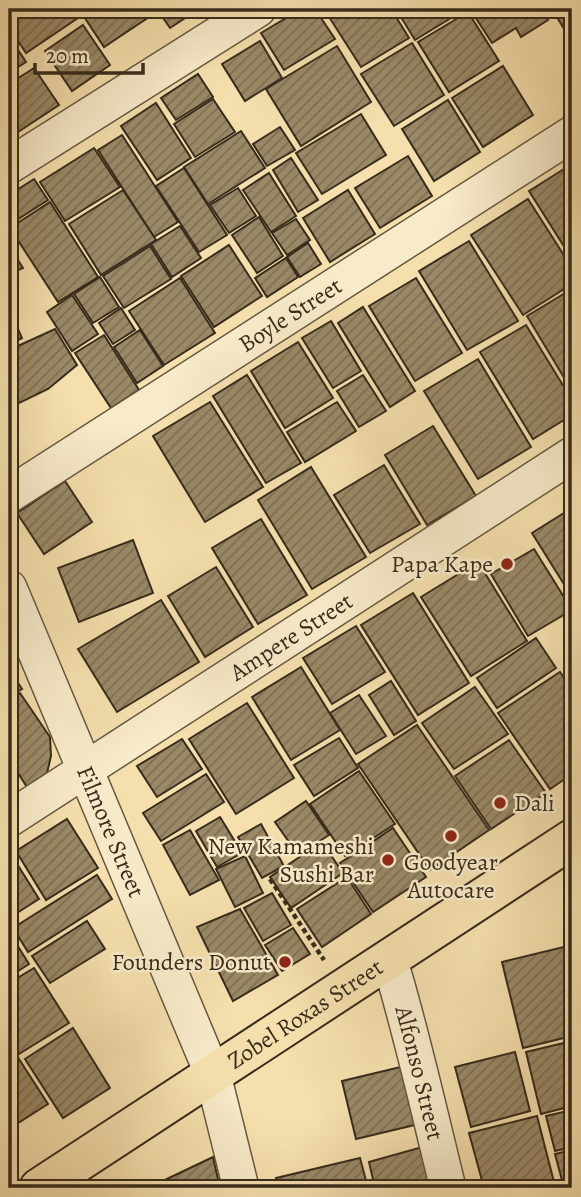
<svg xmlns="http://www.w3.org/2000/svg" width="581" height="1197" viewBox="0 0 581 1197" font-family="Alegreya,serif">
<style>
.building{fill:url(#building-hatch);stroke:#372b1c;stroke-width:2}
.lines{fill:none;stroke-linecap:round;stroke-linejoin:round}
.minor-casing{stroke:#665840;stroke-width:38}
.major-casing{stroke:#372b1c;stroke-width:42}
.path{stroke:#372b1c;stroke-width:4.5;stroke-dasharray:5 3.5;stroke-linecap:butt}
.minor{stroke:#f8ebca;stroke-width:35}
.major{stroke:#f5e0ad;stroke-width:38}
.poi-dot{fill:#8f2418;stroke:#f8ebca;stroke-width:2.5}
.labels{text-anchor:middle;dominant-baseline:central;stroke-width:5;stroke-linejoin:round;paint-order:stroke}
.street-label{font-size:24px;fill:#372b1c;stroke:#f8ebca}
.poi-label{font-size:24px;fill:#372b1c;stroke:#f8ebca;text-anchor:end}
</style>
<defs>
<pattern id="building-hatch" width="6" height="6" patternUnits="userSpaceOnUse" patternTransform="scale(1.75)"><rect width="6" height="6" fill="#9a8967"/><path d="M-1 1l2-2M0 6l6-6M5 7l2-2" fill="none" stroke="#7e7054"/></pattern>
</defs>
<rect width="100%" height="100%" fill="#f5e0ad"/>
<filter id="stains"><feTurbulence type="fractalNoise" baseFrequency=".00286" numOctaves="4"/><feColorMatrix values="0 0 0 0 .2 0 0 0 0 .09 0 0 0 0 .02 0 0 0 .5 -.17"/></filter>
<radialGradient id="worn" r=".72"><stop offset=".6" stop-color="#630" stop-opacity="0"/><stop offset="1" stop-color="#630" stop-opacity=".3"/></radialGradient>
<g class="building">
<path d="M 29,9 L 72,9 L 78,18 L 26,53 L 9,27 L 9,22 Z"/>
<path d="M 79,9 L 147,9 L 152,15 L 104,47 Z"/>
<path d="M 157,9 L 199,9 L 170,28 Z"/>
<path d="M 301,9 L 315,9 L 335,39 L 284,70 L 261,33 Z"/>
<path d="M 324,9 L 391,9 L 409,38 L 361,67 Z"/>
<path d="M 396,9 L 459,9 L 461,12 L 415,40 Z"/>
<path d="M 470,9 L 541,9 L 548,20 L 521,37 L 516,28 L 492,43 Z"/>
<path d="M 552,9 L 572,9 L 572,42 Z"/>
<path d="M 468,12 L 499,61 L 449,92 L 418,42 Z"/>
<path d="M 83,25 L 110,65 L 72,91 L 45,51 Z"/>
<path d="M 9,36 L 26,62 L 9,73 Z"/>
<path d="M 260,41 L 282,78 L 245,101 L 222,64 Z"/>
<path d="M 412,43 L 444,95 L 394,126 L 361,74 Z"/>
<path d="M 337,46 L 371,102 L 301,146 L 266,89 Z"/>
<path d="M 503,66 L 533,115 L 483,147 L 452,98 Z"/>
<path d="M 34,68 L 59,105 L 9,138 L 9,84 Z"/>
<path d="M 198,74 L 213,97 L 176,120 L 161,98 Z"/>
<path d="M 213,99 L 235,132 L 195,157 L 174,124 Z"/>
<path d="M 448,100 L 480,152 L 434,181 L 402,129 Z"/>
<path d="M 156,103 L 191,158 L 157,180 L 121,126 Z"/>
<path d="M 361,114 L 386,155 L 322,194 L 296,153 Z"/>
<path d="M 280,127 L 295,150 L 267,166 L 253,144 Z"/>
<path d="M 241,131 L 265,168 L 208,204 L 184,167 Z"/>
<path d="M 122,135 L 178,222 L 154,237 L 98,150 Z"/>
<path d="M 94,148 L 120,187 L 65,221 L 40,182 Z"/>
<path d="M 408,156 L 432,196 L 380,228 L 355,188 Z"/>
<path d="M 291,158 L 318,200 L 298,212 L 273,170 Z"/>
<path d="M 572,164 L 572,259 L 529,191 Z"/>
<path d="M 184,168 L 227,235 L 199,252 L 156,186 Z"/>
<path d="M 269,173 L 296,216 L 271,232 L 243,190 Z"/>
<path d="M 34,179 L 48,200 L 9,225 L 9,195 Z"/>
<path d="M 238,188 L 256,216 L 229,233 L 210,205 Z"/>
<path d="M 123,190 L 156,240 L 101,275 L 69,224 Z"/>
<path d="M 348,190 L 375,234 L 330,262 L 303,218 Z"/>
<path d="M 528,199 L 572,268 L 572,284 L 523,315 L 471,235 Z"/>
<path d="M 50,202 L 98,277 L 58,302 L 10,228 Z"/>
<path d="M 259,217 L 283,256 L 257,273 L 232,235 Z"/>
<path d="M 296,219 L 310,240 L 287,255 L 272,233 Z"/>
<path d="M 180,226 L 201,258 L 172,277 L 151,244 Z"/>
<path d="M 469,241 L 518,321 L 467,350 L 419,271 Z"/>
<path d="M 308,243 L 321,264 L 300,277 L 287,257 Z"/>
<path d="M 229,245 L 262,296 L 214,327 L 181,276 Z"/>
<path d="M 9,246 L 23,268 L 9,274 Z"/>
<path d="M 150,246 L 171,279 L 124,308 L 103,276 Z"/>
<path d="M 286,258 L 298,277 L 267,297 L 255,278 Z"/>
<path d="M 100,277 L 119,307 L 93,323 L 74,294 Z"/>
<path d="M 180,278 L 215,333 L 164,365 L 129,311 Z"/>
<path d="M 416,278 L 462,353 L 415,381 L 369,306 Z"/>
<path d="M 572,289 L 572,391 L 527,316 Z"/>
<path d="M 72,295 L 98,334 L 72,351 L 47,312 Z"/>
<path d="M 363,307 L 415,391 L 390,407 L 338,323 Z"/>
<path d="M 121,308 L 135,330 L 113,344 L 99,323 Z"/>
<path d="M 9,309 L 22,338 L 9,345 Z"/>
<path d="M 331,321 L 361,371 L 333,388 L 302,338 Z"/>
<path d="M 526,325 L 572,400 L 572,415 L 533,439 L 480,352 Z"/>
<path d="M 55,329 L 77,365 L 48,389 L 9,408 L 9,350 Z"/>
<path d="M 140,330 L 163,366 L 137,383 L 114,347 Z"/>
<path d="M 104,335 L 139,390 L 111,408 L 75,353 Z"/>
<path d="M 298,342 L 333,398 L 285,428 L 251,371 Z"/>
<path d="M 478,359 L 531,447 L 478,479 L 424,391 Z"/>
<path d="M 247,375 L 301,463 L 266,483 L 213,396 Z"/>
<path d="M 363,375 L 386,411 L 359,427 L 337,391 Z"/>
<path d="M 210,402 L 263,487 L 205,522 L 153,436 Z"/>
<path d="M 337,402 L 356,431 L 305,462 L 287,432 Z"/>
<path d="M 433,426 L 476,496 L 427,525 L 385,455 Z"/>
<path d="M 384,465 L 420,524 L 370,553 L 334,495 Z"/>
<path d="M 311,467 L 366,557 L 312,589 L 258,500 Z"/>
<path d="M 65,481 L 92,522 L 44,554 L 17,513 Z"/>
<path d="M 572,508 L 572,597 L 532,533 Z"/>
<path d="M 261,519 L 307,595 L 258,624 L 212,548 Z"/>
<path d="M 133,540 L 153,593 L 79,622 L 58,568 Z"/>
<path d="M 534,549 L 572,610 L 528,636 L 491,574 Z"/>
<path d="M 478,562 L 527,641 L 471,676 L 421,597 Z"/>
<path d="M 216,567 L 253,627 L 205,657 L 168,596 Z"/>
<path d="M 413,593 L 469,683 L 418,715 L 361,625 Z"/>
<path d="M 161,600 L 199,662 L 117,712 L 78,649 Z"/>
<path d="M 356,626 L 385,672 L 332,704 L 303,658 Z"/>
<path d="M 536,638 L 556,668 L 497,708 L 477,678 Z"/>
<path d="M 301,667 L 340,730 L 291,760 L 252,697 Z"/>
<path d="M 9,669 L 22,689 L 9,697 Z"/>
<path d="M 560,672 L 572,690 L 572,774 L 550,789 L 498,713 Z"/>
<path d="M 391,681 L 416,721 L 394,735 L 369,695 Z"/>
<path d="M 475,687 L 508,734 L 454,769 L 422,723 Z"/>
<path d="M 20,693 L 50,737 L 51,756 L 47,773 L 27,787 L 9,759 L 9,700 Z"/>
<path d="M 359,695 L 386,736 L 356,754 L 330,713 Z"/>
<path d="M 247,703 L 294,778 L 236,814 L 189,739 Z"/>
<path d="M 417,725 L 489,830 L 430,870 L 358,764 Z"/>
<path d="M 339,738 L 358,768 L 314,796 L 294,765 Z"/>
<path d="M 182,739 L 202,769 L 157,797 L 137,766 Z"/>
<path d="M 509,740 L 546,793 L 491,829 L 455,776 Z"/>
<path d="M 359,771 L 395,824 L 345,856 L 310,804 Z"/>
<path d="M 206,774 L 224,802 L 161,841 L 143,813 Z"/>
<path d="M 306,801 L 329,835 L 298,855 L 275,822 Z"/>
<path d="M 220,817 L 242,853 L 217,867 L 196,831 Z"/>
<path d="M 67,819 L 98,868 L 46,900 L 16,851 Z"/>
<path d="M 261,824 L 284,866 L 262,878 L 238,837 Z"/>
<path d="M 393,828 L 426,877 L 373,912 L 340,863 Z"/>
<path d="M 190,830 L 219,880 L 190,895 L 163,845 Z"/>
<path d="M 322,842 L 343,873 L 291,908 L 270,877 Z"/>
<path d="M 9,851 L 39,899 L 9,918 Z"/>
<path d="M 245,856 L 263,893 L 235,907 L 216,869 Z"/>
<path d="M 97,875 L 112,899 L 28,952 L 13,928 Z"/>
<path d="M 347,877 L 371,914 L 322,947 L 297,909 Z"/>
<path d="M 272,893 L 291,925 L 263,941 L 244,908 Z"/>
<path d="M 240,909 L 278,975 L 233,1001 L 197,927 Z"/>
<path d="M 87,921 L 105,949 L 50,983 L 32,956 Z"/>
<path d="M 293,928 L 310,954 L 282,971 L 265,945 Z"/>
<path d="M 9,932 L 29,964 L 9,977 Z"/>
<path d="M 572,945 L 572,1036 L 523,1048 L 502,962 Z"/>
<path d="M 34,968 L 69,1023 L 11,1059 L 9,1056 L 9,983 Z"/>
<path d="M 73,1028 L 110,1088 L 63,1118 L 25,1059 Z"/>
<path d="M 572,1041 L 572,1106 L 541,1114 L 526,1052 Z"/>
<path d="M 515,1052 L 530,1111 L 471,1127 L 455,1067 Z"/>
<path d="M 19,1059 L 48,1104 L 18,1123 L 9,1109 L 9,1066 Z"/>
<path d="M 405,1066 L 419,1124 L 356,1139 L 342,1081 Z"/>
<path d="M 572,1110 L 572,1147 L 555,1151 L 546,1116 Z"/>
<path d="M 537,1116 L 554,1182 L 528,1188 L 484,1188 L 469,1133 Z"/>
<path d="M 426,1146 L 437,1188 L 375,1188 L 369,1162 Z"/>
<path d="M 572,1150 L 572,1182 L 563,1184 L 555,1154 Z"/>
<path d="M 213,1157 L 220,1188 L 148,1188 Z"/>
<path d="M 360,1158 L 368,1188 L 279,1188 L 276,1178 Z"/>
</g>
<g class="lines">
<defs>
<g id="minor">
<path d="M 9,166 L 258,9"/>
<path id="s1" d="M 9,495 L 572,134"/>
<path id="s2" d="M 9,588 L 213,1075 L 241,1188"/>
<path id="s3" d="M 9,819 L 572,455"/>
<path id="s4" d="M 389,958 C 412,1034 429,1111 448,1188"/>
</g>
<g id="major">
<path id="s5" d="M 39,1188 L 572,839"/>
</g>
</defs>
<use href="#minor" class="minor-casing"/>
<use href="#major" class="major-casing"/>
<path class="path" d="M 270,879 L 324,960"/>
<use href="#minor" class="minor"/>
<use href="#major" class="major"/>
</g>
<g class="poi-dot">
<circle cx="507" cy="564" r="7"/>
<circle cx="500" cy="803" r="7"/>
<circle cx="451" cy="836" r="7"/>
<circle cx="388" cy="860" r="7"/>
<circle cx="285" cy="962" r="7"/>
</g>
<g class="labels">
<g class="street-label">
<text stroke="none"><textPath href="#s1" startOffset="334">Boyle Street</textPath></text>
<text stroke="none"><textPath href="#s3" startOffset="336">Ampere Street</textPath></text>
<text stroke="none"><textPath href="#s2" startOffset="264">Filmore Street</textPath></text>
<text stroke="none"><textPath href="#s5" startOffset="318">Zobel Roxas Street</textPath></text>
<text stroke="none"><textPath href="#s4" startOffset="119">Alfonso Street</textPath></text>
</g>
<g class="poi-label">
<text x="493" y="564">Papa Kape</text>
<text x="514" y="803" text-anchor="start">Dali</text>
<text x="374" y="846">New Kamameshi<tspan x="374" dy="28">Sushi Bar</tspan></text>
<text x="451" y="862" text-anchor="middle">Goodyear<tspan x="451" dy="28">Autocare</tspan></text>
<text x="271" y="962">Founders Donut</text>
</g>
</g>
<rect width="581" height="1197" fill="none" stroke="#f5e0ad" stroke-width="35"/>
<rect x="10" y="10" width="560" height="1176" fill="none" stroke="#372b1c" stroke-width="3.5"/>
<rect x="18" y="18" width="546" height="1162" fill="none" stroke="#372b1c" stroke-width="2"/>
<path d="M35 63v10h108v-10" fill="none" stroke="#372b1c" stroke-width="3.5"/>
<text x="46" y="63" font-size="21" fill="#372b1c" stroke="#f8ebca" stroke-width="5" paint-order="stroke">20 m</text>
<rect width="100%" height="100%" filter="url(#stains)"/>
<rect width="100%" height="100%" fill="url(#worn)"/>
</svg>
